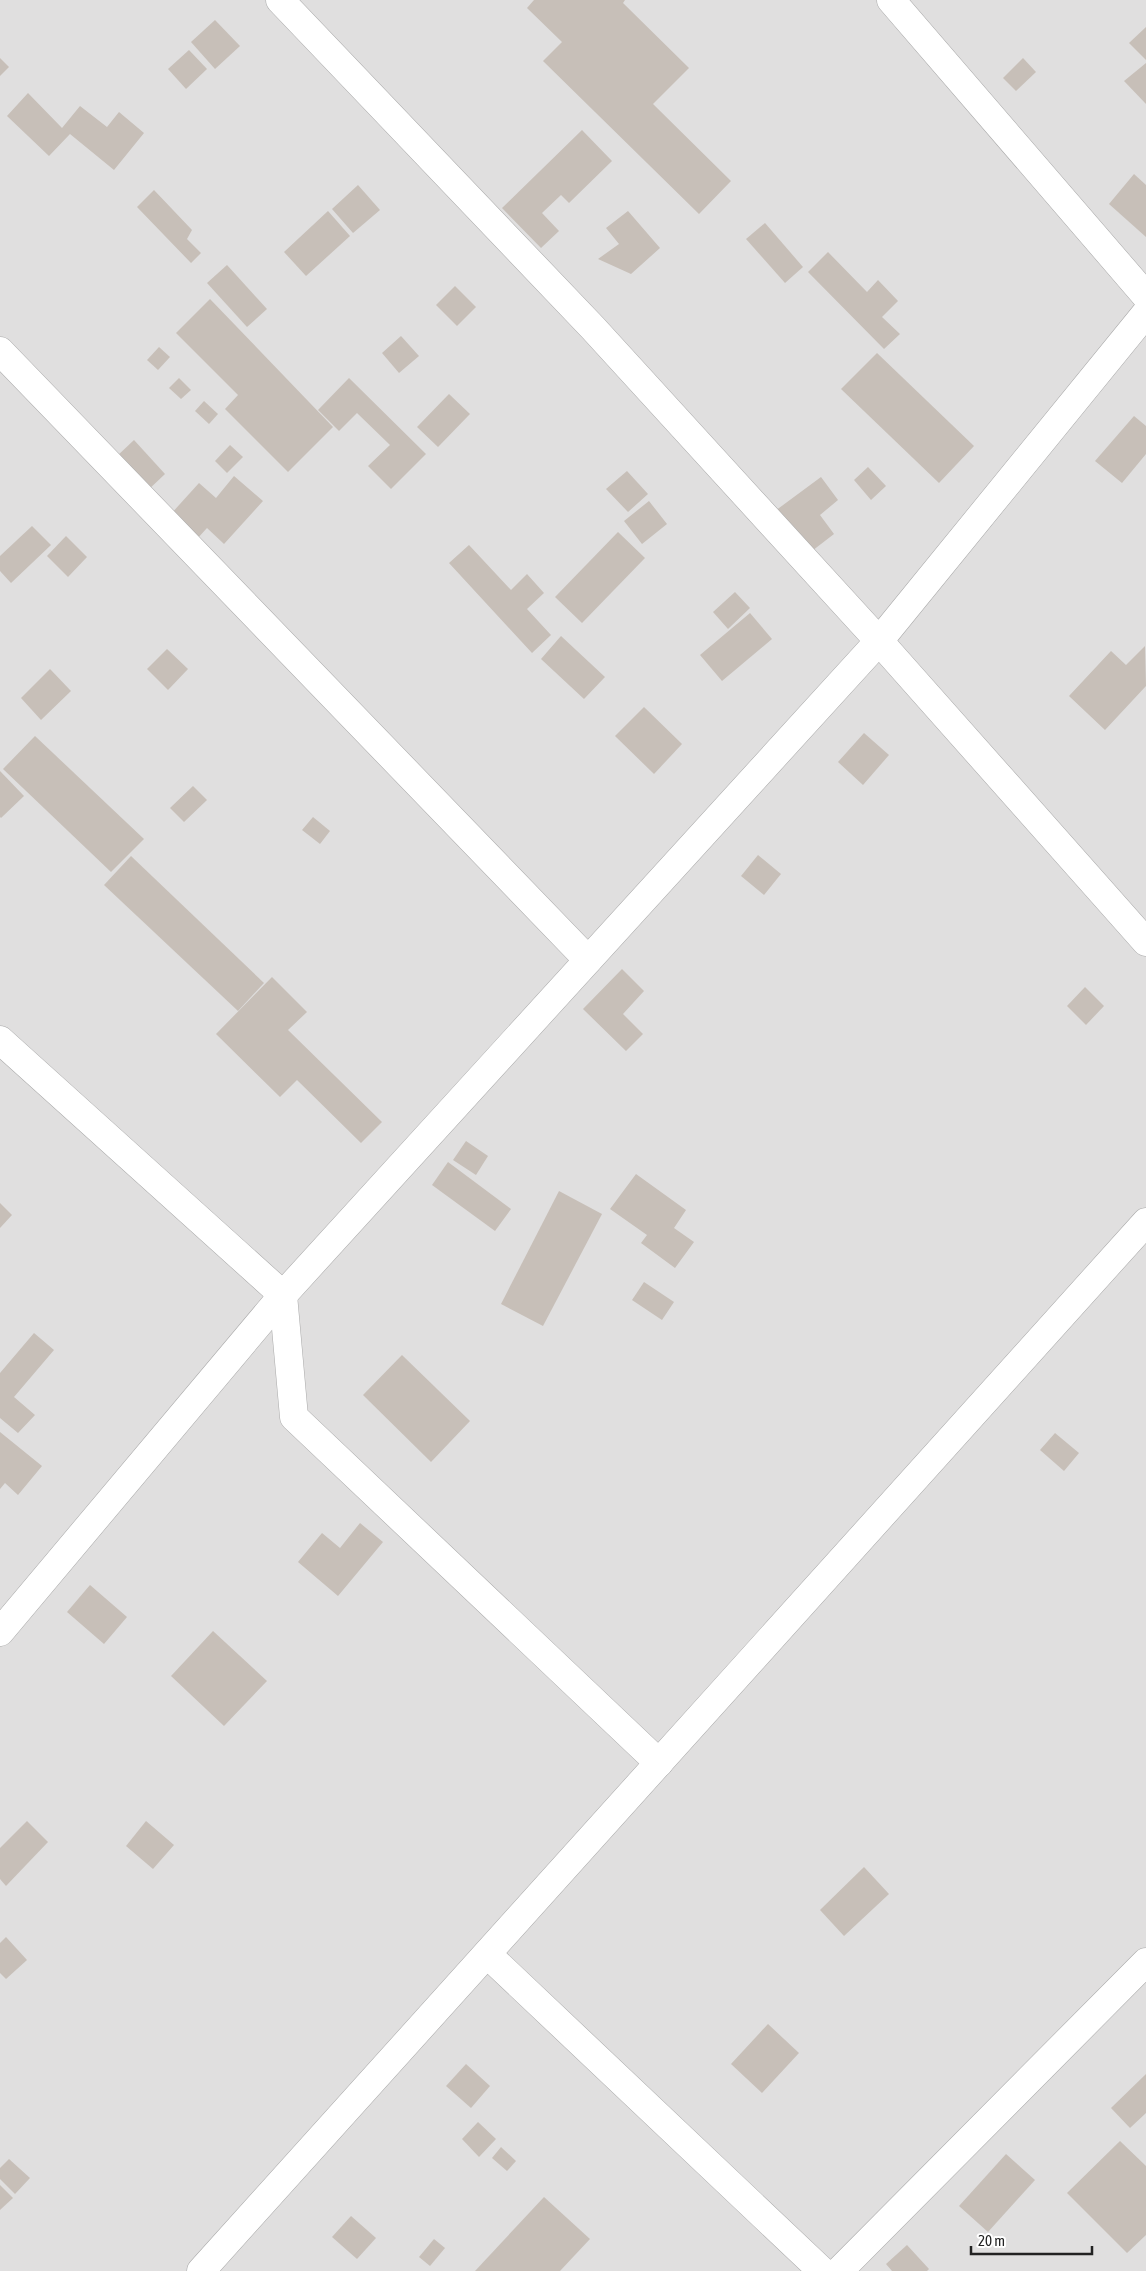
<svg xmlns="http://www.w3.org/2000/svg" width="1146" height="2271" viewBox="0 0 1146 2271" font-family="'Asap Condensed',sans-serif">
<style>
.residential{fill:#e0dfdf}
.building{fill:#c7bfb8}
.lines{fill:none;stroke-linecap:round;stroke-linejoin:round}
.minor-casing{stroke:#a9a9a9;stroke-width:29}
.tertiary-casing{stroke:#a9a9a9;stroke-width:29}
.minor{stroke:#fff;stroke-width:28}
.tertiary{stroke:#fff;stroke-width:28}
</style>
<rect width="100%" height="100%" fill="#f2efe9"/>
<rect class="residential" x="0" y="0" width="1146" height="2271"/>
<g class="building">
<path d="M 534,0 L 625,0 L 623,3 L 689,68 L 653,104 L 731,181 L 699,214 L 543,61 L 562,42 L 527,8 Z"/>
<path d="M 215,20 L 240,46 L 215,69 L 191,42 Z"/>
<path d="M 1146,27 L 1146,60 L 1129,43 Z"/>
<path d="M 189,50 L 207,69 L 186,89 L 168,69 Z"/>
<path d="M 0,58 L 9,67 L 0,76 Z"/>
<path d="M 1023,58 L 1036,72 L 1016,91 L 1003,78 Z"/>
<path d="M 1146,63 L 1146,104 L 1124,81 Z"/>
<path d="M 28,93 L 62,128 L 80,106 L 107,127 L 119,112 L 144,133 L 114,170 L 70,134 L 49,156 L 7,116 Z"/>
<path d="M 582,130 L 612,161 L 569,203 L 561,195 L 542,213 L 559,231 L 541,248 L 502,208 Z"/>
<path d="M 1134,174 L 1146,185 L 1146,237 L 1109,204 Z"/>
<path d="M 358,185 L 380,210 L 353,233 L 332,209 Z"/>
<path d="M 154,190 L 192,230 L 187,239 L 201,253 L 191,263 L 137,207 Z"/>
<path d="M 328,211 L 350,236 L 306,276 L 284,252 Z"/>
<path d="M 628,211 L 660,248 L 631,274 L 598,259 L 619,244 L 606,228 Z"/>
<path d="M 765,223 L 803,267 L 785,283 L 746,239 Z"/>
<path d="M 828,252 L 867,292 L 878,280 L 898,301 L 882,317 L 900,334 L 884,349 L 808,272 Z"/>
<path d="M 227,265 L 267,309 L 247,327 L 207,283 Z"/>
<path d="M 455,286 L 476,307 L 457,326 L 436,305 Z"/>
<path d="M 210,299 L 333,427 L 288,472 L 225,409 L 238,395 L 176,333 Z"/>
<path d="M 401,336 L 419,356 L 399,373 L 382,353 Z"/>
<path d="M 159,347 L 170,357 L 158,370 L 147,360 Z"/>
<path d="M 877,353 L 974,446 L 939,483 L 841,389 Z"/>
<path d="M 179,378 L 191,390 L 181,399 L 169,388 Z"/>
<path d="M 349,378 L 426,454 L 391,489 L 368,466 L 390,445 L 357,413 L 339,431 L 318,410 Z"/>
<path d="M 449,394 L 470,414 L 438,447 L 417,427 Z"/>
<path d="M 204,401 L 218,414 L 209,424 L 195,411 Z"/>
<path d="M 1134,416 L 1146,426 L 1146,454 L 1122,483 L 1095,461 Z"/>
<path d="M 134,440 L 165,474 L 146,492 L 115,458 Z"/>
<path d="M 230,445 L 243,457 L 227,473 L 215,461 Z"/>
<path d="M 868,467 L 886,486 L 871,500 L 854,480 Z"/>
<path d="M 627,471 L 648,494 L 628,512 L 606,489 Z"/>
<path d="M 234,476 L 263,501 L 224,544 L 207,528 L 197,539 L 170,515 L 199,483 L 216,498 Z"/>
<path d="M 821,477 L 838,500 L 820,515 L 834,534 L 808,554 L 775,511 Z"/>
<path d="M 649,501 L 667,524 L 642,544 L 624,521 Z"/>
<path d="M 32,526 L 51,545 L 11,583 L 0,571 L 0,556 Z"/>
<path d="M 618,532 L 645,558 L 582,623 L 555,597 Z"/>
<path d="M 66,536 L 87,557 L 68,577 L 47,556 Z"/>
<path d="M 469,545 L 511,590 L 527,574 L 544,593 L 527,609 L 551,635 L 532,653 L 449,563 Z"/>
<path d="M 735,592 L 750,608 L 728,629 L 713,612 Z"/>
<path d="M 750,613 L 772,639 L 722,681 L 700,655 Z"/>
<path d="M 561,636 L 605,677 L 584,699 L 541,659 Z"/>
<path d="M 1145,646 L 1146,686 L 1105,730 L 1069,696 L 1111,651 L 1126,665 Z"/>
<path d="M 167,649 L 188,669 L 168,690 L 147,669 Z"/>
<path d="M 50,669 L 71,691 L 41,720 L 21,698 Z"/>
<path d="M 644,707 L 682,744 L 654,774 L 615,736 Z"/>
<path d="M 864,733 L 889,755 L 863,785 L 838,762 Z"/>
<path d="M 35,736 L 144,839 L 111,872 L 3,769 Z"/>
<path d="M 0,771 L 24,796 L 1,818 L 0,817 Z"/>
<path d="M 193,786 L 207,800 L 184,822 L 170,808 Z"/>
<path d="M 313,817 L 330,831 L 320,844 L 302,830 Z"/>
<path d="M 758,855 L 781,874 L 764,895 L 741,876 Z"/>
<path d="M 131,856 L 264,983 L 238,1011 L 104,885 Z"/>
<path d="M 622,969 L 644,991 L 623,1014 L 643,1034 L 626,1051 L 583,1009 Z"/>
<path d="M 272,977 L 307,1012 L 288,1030 L 382,1122 L 361,1143 L 297,1080 L 280,1097 L 216,1034 Z"/>
<path d="M 1085,987 L 1104,1006 L 1086,1025 L 1067,1006 Z"/>
<path d="M 466,1141 L 488,1156 L 476,1175 L 453,1160 Z"/>
<path d="M 448,1162 L 511,1209 L 495,1231 L 432,1185 Z"/>
<path d="M 636,1174 L 686,1210 L 674,1228 L 694,1242 L 675,1268 L 641,1243 L 647,1235 L 610,1209 Z"/>
<path d="M 559,1191 L 602,1214 L 543,1326 L 501,1304 Z"/>
<path d="M 0,1203 L 12,1215 L 0,1228 Z"/>
<path d="M 644,1282 L 674,1302 L 662,1320 L 632,1300 Z"/>
<path d="M 34,1333 L 54,1350 L 14,1397 L 35,1415 L 18,1433 L 0,1418 L 0,1373 Z"/>
<path d="M 402,1355 L 470,1421 L 431,1462 L 363,1395 Z"/>
<path d="M 0,1432 L 42,1466 L 18,1495 L 5,1483 L 0,1489 Z"/>
<path d="M 1055,1433 L 1079,1453 L 1064,1471 L 1040,1450 Z"/>
<path d="M 360,1523 L 383,1542 L 338,1596 L 298,1562 L 322,1533 L 340,1548 Z"/>
<path d="M 90,1585 L 127,1617 L 104,1644 L 67,1612 Z"/>
<path d="M 213,1631 L 267,1681 L 224,1726 L 171,1676 Z"/>
<path d="M 27,1821 L 48,1842 L 6,1886 L 0,1879 L 0,1848 Z"/>
<path d="M 146,1821 L 174,1845 L 153,1869 L 126,1846 Z"/>
<path d="M 864,1867 L 889,1894 L 844,1936 L 820,1910 Z"/>
<path d="M 6,1937 L 27,1960 L 6,1979 L 0,1973 L 0,1943 Z"/>
<path d="M 768,2024 L 799,2053 L 762,2093 L 731,2064 Z"/>
<path d="M 466,2064 L 490,2086 L 471,2108 L 446,2086 Z"/>
<path d="M 1146,2074 L 1146,2113 L 1130,2128 L 1111,2108 Z"/>
<path d="M 478,2122 L 496,2139 L 479,2157 L 462,2139 Z"/>
<path d="M 1120,2141 L 1146,2166 L 1146,2235 L 1127,2253 L 1067,2193 Z"/>
<path d="M 501,2147 L 516,2161 L 507,2171 L 492,2158 Z"/>
<path d="M 1006,2154 L 1035,2180 L 988,2232 L 959,2206 Z"/>
<path d="M 9,2159 L 30,2178 L 15,2194 L 0,2179 L 0,2168 Z"/>
<path d="M 0,2185 L 13,2198 L 0,2210 Z"/>
<path d="M 544,2197 L 590,2239 L 560,2271 L 475,2271 Z"/>
<path d="M 351,2216 L 376,2238 L 357,2259 L 332,2237 Z"/>
<path d="M 434,2239 L 445,2248 L 430,2266 L 419,2257 Z"/>
<path d="M 907,2245 L 929,2269 L 927,2271 L 892,2271 L 886,2264 Z"/>
</g>
<g class="lines">
<defs>
<g id="minor">
<path d="M 280,0 L 593,328 L 879,641 L 1146,942"/>
<path d="M 891,0 L 1146,296"/>
<path d="M 0,351 L 588,960"/>
<path d="M 0,1040 L 283,1295 L 294,1417 L 659,1763"/>
<path d="M 0,1632 L 283,1295 L 879,641 L 1146,313"/>
<path d="M 487,1954 L 822,2271"/>
<path d="M 839,2271 L 1146,1962"/>
</g>
<path id="tertiary" d="M 201,2271 L 1146,1222"/>
</defs>
<use href="#minor" class="minor-casing"/>
<use href="#tertiary" class="tertiary-casing"/>
<use href="#minor" class="minor"/>
<use href="#tertiary" class="tertiary"/>
</g>
<path d="M971 2246v8h121v-8" fill="none" stroke="#222222" stroke-width="2.5"/>
<text x="978" y="2246" font-size="15" fill="#222222" stroke="#ffffff" stroke-width="4" paint-order="stroke">20 m</text>
</svg>
